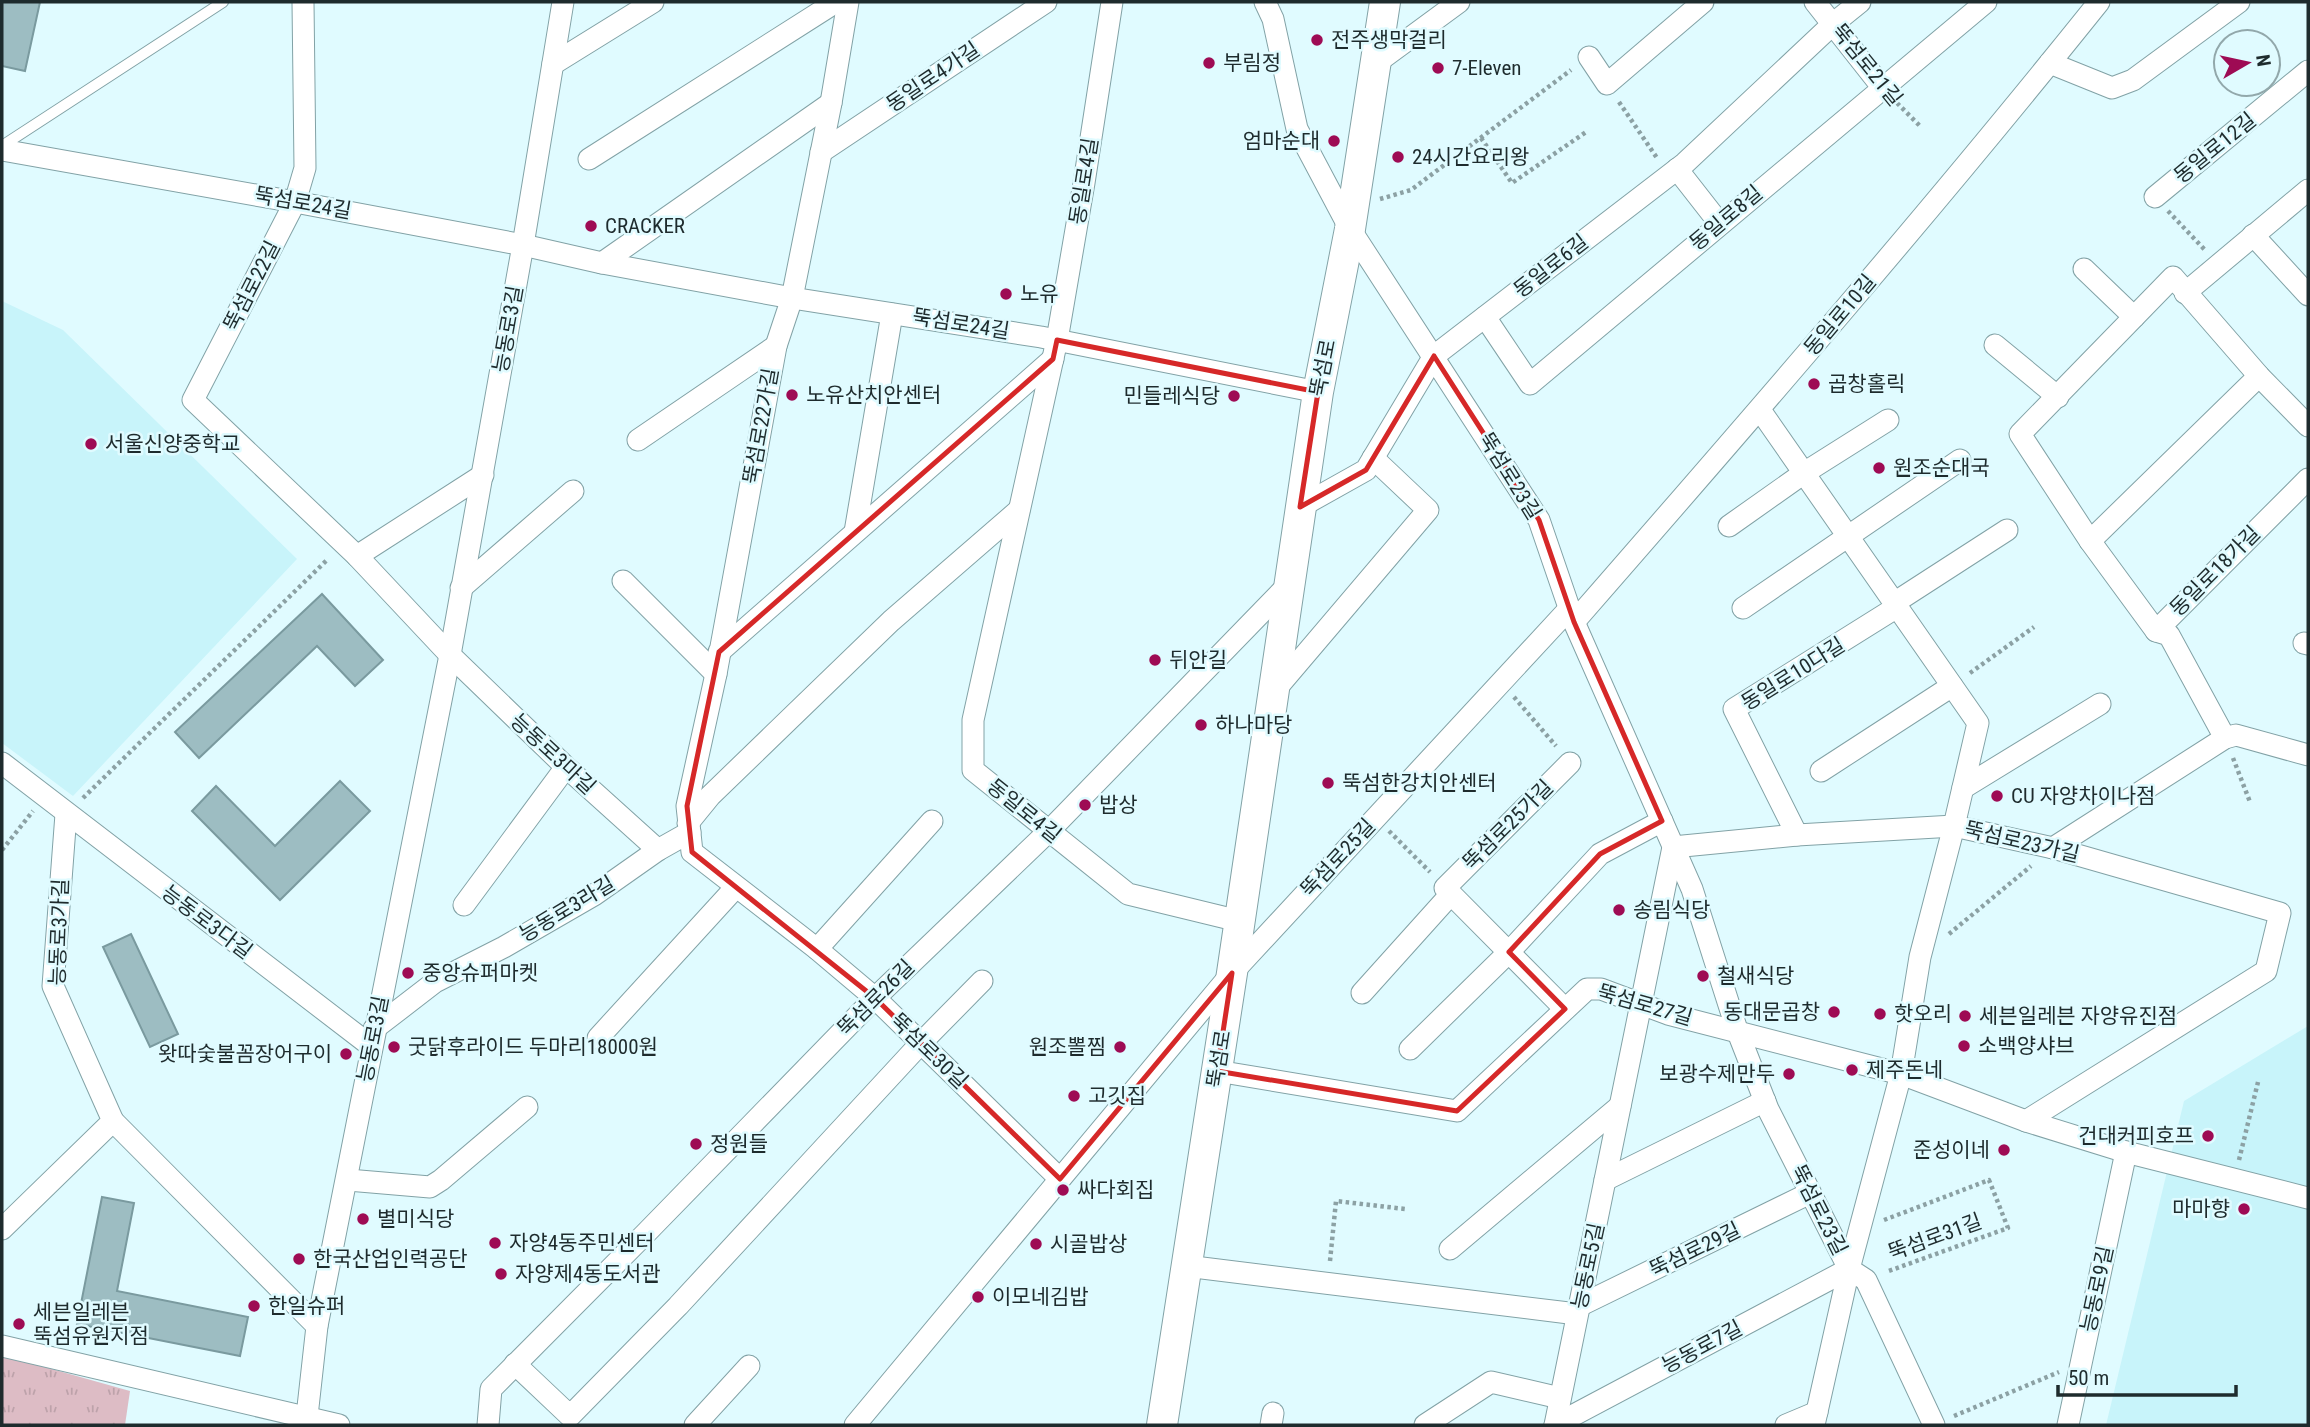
<svg xmlns="http://www.w3.org/2000/svg" width="2310" height="1427" viewBox="0 0 2310 1427" font-family="'Roboto Condensed','Noto Sans KR',sans-serif">
<style>
.built{fill:#c8f4fa}
.park{fill:url(#park-tufts)}
.building{fill:#9dbdc2;stroke:#7a9a9f;stroke-width:2}
.lines{fill:none;stroke-linecap:round;stroke-linejoin:round}
.lane-casing{stroke:#82a2a6;stroke-width:12}
.street-casing{stroke:#82a2a6;stroke-width:23}
.secondary-casing{stroke:#82a2a6;stroke-width:32}
.path{stroke:#8ca1a4;stroke-width:4.5;stroke-dasharray:3.5 3.5;stroke-linecap:butt}
.lane{stroke:#fff;stroke-width:10}
.street{stroke:#fff;stroke-width:21}
.secondary{stroke:#fff;stroke-width:30}
.marked{fill:none;stroke:#d62828;stroke-width:5;stroke-linejoin:round}
.poi-dot{fill:#9e0b54;stroke:#e0fbff;stroke-width:2.5}
.labels{text-anchor:middle;dominant-baseline:central;stroke-width:5;stroke-linejoin:round;paint-order:stroke}
.poi-label{font-size:21px;fill:#1e2b2d;stroke:#e0fbff;text-anchor:start}
.street-label{font-size:21px;fill:#1e2b2d;stroke:#e0fbff}
</style>
<defs>
<pattern id="park-tufts" width="24" height="20" patternUnits="userSpaceOnUse" patternTransform="scale(1.75)"><rect width="24" height="20" fill="#ddbcc5"/><path d="M3 7l-1-3M5 7V3M7 7l1-3M15 17l-1-3M17 17v-4M19 17l1-3" fill="none" stroke="#bda2aa"/></pattern>
</defs>
<rect width="100%" height="100%" fill="#e0fbff"/>
<g class="built">
<path d="M 2,301 L 63,330 L 297,559 L 73,796 L 2,743 Z"/>
<path d="M 2308,1026 L 2308,1425 L 2106,1425 L 2184,1101 Z"/>
</g>
<path class="park" d="M 2,1355 L 130,1391 L 125,1425 L 2,1425 Z"/>
<g class="building">
<path d="M 2,2 L 40,2 L 25,71 L 2,66 Z"/>
<path d="M 322,594 L 383,660 L 355,686 L 317,646 L 199,758 L 175,732 Z"/>
<path d="M 340,781 L 370,811 L 280,900 L 192,811 L 216,786 L 275,846 Z"/>
<path d="M 131,934 L 178,1034 L 150,1047 L 103,947 Z"/>
<path d="M 102,1197 L 134,1203 L 117,1291 L 248,1317 L 240,1356 L 77,1324 Z"/>
</g>
<g class="lines">
<defs>
<path id="lane" d="M 2,146 L 223,2"/>
<g id="street">
<path d="M 303,2 L 305,168 L 295,202 L 193,400 L 357,556 L 450,655 L 566,767 L 658,850"/>
<path d="M 848,2 L 831,103 L 792,298 L 776,346 L 716,674 L 687,806 L 692,852 L 817,949 L 875,998 L 1060,1179"/>
<path d="M 1112,2 L 1084,183 L 1057,340 L 973,720 L 973,770 L 1128,894 L 1239,921"/>
<path d="M 1265,2 L 1273,19 L 1297,129 L 1350,229 L 1539,520 L 1574,622 L 1692,889 L 1737,1030 L 1768,1109 L 1849,1269 L 1866,1280 L 1934,1425"/>
<path d="M 1815,2 L 1882,87"/>
<path d="M 1589,57 L 1607,84 L 1703,2"/>
<path d="M 1376,63 L 1459,2"/>
<path d="M 2050,63 L 2112,88 L 2133,80 L 2239,2"/>
<path d="M 553,64 L 653,2"/>
<path d="M 2,150 L 295,202 L 523,245 L 602,263 L 792,298 L 1041,337 L 1318,392"/>
<path d="M 821,152 L 1046,2"/>
<path d="M 589,159 L 836,2"/>
<path d="M 1677,169 L 1720,224"/>
<path d="M 2155,197 L 2308,71"/>
<path d="M 2253,235 L 2308,295"/>
<path d="M 602,263 L 831,103"/>
<path d="M 2084,269 L 2134,317"/>
<path d="M 2185,293 L 2308,190"/>
<path d="M 1485,317 L 1530,384 L 1986,2"/>
<path d="M 1995,345 L 2058,397"/>
<path d="M 1760,410 L 1978,723 L 1954,826 L 1920,957 L 1901,1074 L 1849,1269 L 1814,1425"/>
<path d="M 638,440 L 776,346"/>
<path d="M 1300,507 L 1366,470 L 1434,356 L 1685,163 L 1834,23 L 1860,2"/>
<path d="M 1729,526 L 1804,473 L 1888,420"/>
<path d="M 855,532 L 892,314"/>
<path d="M 2090,541 L 2259,376"/>
<path d="M 357,556 L 483,475"/>
<path d="M 623,581 L 716,674"/>
<path d="M 461,588 L 573,491"/>
<path d="M 1894,603 L 2007,530"/>
<path d="M 1743,608 L 1960,460"/>
<path d="M 1574,622 C 1752,418 1930,213 2099,2"/>
<path d="M 2156,631 L 2090,541 L 2020,434 L 2173,277 L 2259,376 L 2308,426"/>
<path d="M 2304,643 L 2308,644"/>
<path d="M 719,652 L 1053,359"/>
<path d="M 1275,690 L 1428,510 L 1373,458"/>
<path d="M 2225,738 L 2169,635 L 2156,631 L 2308,479"/>
<path d="M 2,763 L 371,1046"/>
<path d="M 1821,771 L 1952,686"/>
<path d="M 1963,788 L 2100,704"/>
<path d="M 688,823 L 710,796 L 891,621 L 1019,510"/>
<path d="M 1797,835 L 1734,709 L 1897,607"/>
<path d="M 2053,848 L 2225,738 L 2236,735 L 2308,755"/>
<path d="M 464,905 L 566,767"/>
<path d="M 817,949 L 932,821"/>
<path d="M 1362,993 L 1451,894"/>
<path d="M 1565,1009 L 1445,888 L 1570,763"/>
<path d="M 374,1029 L 435,982 L 504,947 L 594,895 L 658,850 L 690,832"/>
<path d="M 598,1038 L 736,887"/>
<path d="M 1410,1049 L 1509,952 L 1600,854 L 1662,821"/>
<path d="M 1217,1071 L 1457,1111 L 1587,989 L 1601,989 L 1668,1014 L 1901,1074 L 2026,1121 L 2126,1152 L 2308,1198"/>
<path d="M 113,1121 L 317,1326"/>
<path d="M 348,1180 L 430,1187 L 441,1180 L 527,1107"/>
<path d="M 1605,1180 L 1765,1101"/>
<path d="M 2,1229 L 113,1121 L 53,986 L 66,814"/>
<path d="M 1450,1249 L 1620,1106"/>
<path d="M 1186,1266 L 1577,1314"/>
<path d="M 1579,1306 L 1810,1193"/>
<path d="M 2,1346 L 339,1425"/>
<path d="M 515,1364 L 570,1416 L 678,1306 L 921,1043 L 982,981"/>
<path d="M 306,1425 L 317,1326 L 450,655 L 523,245 L 563,2"/>
<path d="M 488,1425 L 491,1389 L 646,1233 L 875,998 L 1049,831 L 1289,584"/>
<path d="M 695,1425 L 749,1366"/>
<path d="M 855,1425 L 1232,973 L 1569,609"/>
<path d="M 1271,1425 L 1273,1413"/>
<path d="M 1425,1425 L 1491,1382 L 1560,1398"/>
<path d="M 1555,1425 L 1673,847 L 1797,835 L 1954,826 L 2053,848 L 2280,913 L 2266,971 L 2026,1121"/>
<path d="M 1555,1425 L 1849,1269"/>
<path d="M 1786,1425 L 1817,1412"/>
<path d="M 2068,1425 L 2126,1152"/>
</g>
<path id="secondary" d="M 1162,1425 L 1232,973 L 1318,392 L 1350,229 L 1385,2"/>
</defs>
<use href="#lane" class="lane-casing"/>
<use href="#street" class="street-casing"/>
<use href="#secondary" class="secondary-casing"/>
<g class="path">
<path d="M 1619,102 L 1657,158"/>
<path d="M 1897,103 L 1920,126"/>
<path d="M 1481,138 L 1512,183 L 1586,132"/>
<path d="M 1380,199 L 1411,190 L 1571,70"/>
<path d="M 2168,211 L 2205,250"/>
<path d="M 1970,673 L 2034,627"/>
<path d="M 1514,697 L 1556,746"/>
<path d="M 2233,758 L 2250,802"/>
<path d="M 83,798 L 328,559"/>
<path d="M 1389,831 L 1430,872"/>
<path d="M 2,850 L 33,811"/>
<path d="M 1949,934 L 2031,866"/>
<path d="M 2239,1160 L 2258,1082"/>
<path d="M 1884,1220 L 1989,1180 L 2008,1228 L 1886,1272"/>
<path d="M 1330,1261 L 1336,1201 L 1405,1209"/>
<path d="M 1954,1416 L 2059,1372"/>
</g>
<use href="#lane" class="lane"/>
<use href="#street" class="street"/>
<use href="#secondary" class="secondary"/>
</g>
<path class="marked" d="M 1057,340 L 1318,392 L 1300,507 L 1366,470 L 1434,356 L 1539,520 L 1574,622 L 1662,821 L 1600,854 L 1509,952 L 1565,1009 L 1457,1111 L 1217,1071 L 1232,973 L 1060,1179 L 875,998 L 692,852 L 687,806 L 719,652 L 1053,359 Z"/>
<g class="poi-dot">
<circle cx="1317" cy="40" r="7"/>
<circle cx="1209" cy="63" r="7"/>
<circle cx="1438" cy="68" r="7"/>
<circle cx="1334" cy="141" r="7"/>
<circle cx="1398" cy="157" r="7"/>
<circle cx="591" cy="226" r="7"/>
<circle cx="1006" cy="294" r="7"/>
<circle cx="1814" cy="384" r="7"/>
<circle cx="792" cy="395" r="7"/>
<circle cx="1234" cy="396" r="7"/>
<circle cx="91" cy="444" r="7"/>
<circle cx="1879" cy="468" r="7"/>
<circle cx="1155" cy="660" r="7"/>
<circle cx="1201" cy="725" r="7"/>
<circle cx="1328" cy="783" r="7"/>
<circle cx="1997" cy="796" r="7"/>
<circle cx="1085" cy="805" r="7"/>
<circle cx="1619" cy="910" r="7"/>
<circle cx="408" cy="973" r="7"/>
<circle cx="1703" cy="976" r="7"/>
<circle cx="1834" cy="1012" r="7"/>
<circle cx="1880" cy="1014" r="7"/>
<circle cx="1965" cy="1016" r="7"/>
<circle cx="1964" cy="1046" r="7"/>
<circle cx="394" cy="1047" r="7"/>
<circle cx="1120" cy="1047" r="7"/>
<circle cx="346" cy="1054" r="7"/>
<circle cx="1852" cy="1070" r="7"/>
<circle cx="1789" cy="1074" r="7"/>
<circle cx="1074" cy="1096" r="7"/>
<circle cx="2208" cy="1136" r="7"/>
<circle cx="696" cy="1144" r="7"/>
<circle cx="2004" cy="1150" r="7"/>
<circle cx="1063" cy="1190" r="7"/>
<circle cx="2244" cy="1209" r="7"/>
<circle cx="363" cy="1219" r="7"/>
<circle cx="495" cy="1243" r="7"/>
<circle cx="1036" cy="1244" r="7"/>
<circle cx="299" cy="1259" r="7"/>
<circle cx="501" cy="1274" r="7"/>
<circle cx="978" cy="1297" r="7"/>
<circle cx="254" cy="1306" r="7"/>
<circle cx="19" cy="1324" r="7"/>
</g>
<g class="labels">
<g class="poi-label">
<text x="1331" y="40">전주생막걸리</text>
<text x="1223" y="63">부림정</text>
<text x="1452" y="68">7-Eleven</text>
<text x="1320" y="141" text-anchor="end">엄마순대</text>
<text x="1412" y="157">24시간요리왕</text>
<text x="605" y="226">CRACKER</text>
<text x="1020" y="294">노유</text>
<text x="1828" y="384">곱창홀릭</text>
<text x="806" y="395">노유산치안센터</text>
<text x="1220" y="396" text-anchor="end">민들레식당</text>
<text x="105" y="444">서울신양중학교</text>
<text x="1893" y="468">원조순대국</text>
<text x="1169" y="660">뒤안길</text>
<text x="1215" y="725">하나마당</text>
<text x="1342" y="783">뚝섬한강치안센터</text>
<text x="2011" y="796">CU 자양차이나점</text>
<text x="1099" y="805">밥상</text>
<text x="1633" y="910">송림식당</text>
<text x="422" y="973">중앙슈퍼마켓</text>
<text x="1717" y="976">철새식당</text>
<text x="1820" y="1012" text-anchor="end">동대문곱창</text>
<text x="1894" y="1014">핫오리</text>
<text x="1979" y="1016">세븐일레븐 자양유진점</text>
<text x="1978" y="1046">소백양샤브</text>
<text x="408" y="1047">굿닭후라이드 두마리18000원</text>
<text x="1106" y="1047" text-anchor="end">원조뽈찜</text>
<text x="332" y="1054" text-anchor="end">왓따숯불꼼장어구이</text>
<text x="1866" y="1070">제주돈네</text>
<text x="1775" y="1074" text-anchor="end">보광수제만두</text>
<text x="1088" y="1096">고깃집</text>
<text x="2194" y="1136" text-anchor="end">건대커피호프</text>
<text x="710" y="1144">정원들</text>
<text x="1990" y="1150" text-anchor="end">준성이네</text>
<text x="1077" y="1190">싸다회집</text>
<text x="2230" y="1209" text-anchor="end">마마향</text>
<text x="377" y="1219">별미식당</text>
<text x="509" y="1243">자양4동주민센터</text>
<text x="1050" y="1244">시골밥상</text>
<text x="313" y="1259">한국산업인력공단</text>
<text x="515" y="1274">자양제4동도서관</text>
<text x="992" y="1297">이모네김밥</text>
<text x="268" y="1306">한일슈퍼</text>
<text x="33" y="1312">세븐일레븐<tspan x="33" dy="24">뚝섬유원지점</tspan></text>
</g>
<g class="street-label">
<text transform="translate(1867 65) rotate(51)">뚝섬로21길</text>
<text transform="translate(933 77) rotate(-34)">동일로4가길</text>
<text transform="translate(2215 148) rotate(-39)">동일로12길</text>
<text transform="translate(1084 181) rotate(-81)">동일로4길</text>
<text transform="translate(303 203) rotate(10)">뚝섬로24길</text>
<text transform="translate(1726 218) rotate(-40)">동일로8길</text>
<text transform="translate(1551 266) rotate(-38)">동일로6길</text>
<text transform="translate(252 286) rotate(-63)">뚝섬로22길</text>
<text transform="translate(1840 315) rotate(-50)">동일로10길</text>
<text transform="translate(961 324) rotate(9)">뚝섬로24길</text>
<text transform="translate(508 329) rotate(-80)">능동로3길</text>
<text transform="translate(1323 368) rotate(-79)">뚝섬로</text>
<text transform="translate(761 426) rotate(-80)">뚝섬로22가길</text>
<text transform="translate(1510 476) rotate(58)">뚝섬로23길</text>
<text transform="translate(2215 571) rotate(-45)">동일로18가길</text>
<text transform="translate(1793 674) rotate(-32)">동일로10다길</text>
<text transform="translate(553 754) rotate(43)">능동로3마길</text>
<text transform="translate(1024 811) rotate(39)">동일로4길</text>
<text transform="translate(1508 825) rotate(-45)">뚝섬로25가길</text>
<text transform="translate(2022 842) rotate(13)">뚝섬로23가길</text>
<text transform="translate(1338 858) rotate(-47)">뚝섬로25길</text>
<text transform="translate(567 909) rotate(-31)">능동로3라길</text>
<text transform="translate(207 922) rotate(37)">능동로3다길</text>
<text transform="translate(59 932) rotate(-88)">능동로3가길</text>
<text transform="translate(876 998) rotate(-45)">뚝섬로26길</text>
<text transform="translate(1645 1005) rotate(16)">뚝섬로27길</text>
<text transform="translate(373 1039) rotate(-79)">능동로3길</text>
<text transform="translate(929 1051) rotate(44)">뚝섬로30길</text>
<text transform="translate(1219 1059) rotate(-81)">뚝섬로</text>
<text transform="translate(1819 1210) rotate(63)">뚝섬로23길</text>
<text transform="translate(1935 1237) rotate(-20)">뚝섬로31길</text>
<text transform="translate(1695 1250) rotate(-26)">뚝섬로29길</text>
<text transform="translate(1588 1266) rotate(-78)">능동로5길</text>
<text transform="translate(2097 1289) rotate(-78)">능동로9길</text>
<text transform="translate(1702 1347) rotate(-28)">능동로7길</text>
</g>
</g>
<rect width="2310" height="1427" fill="none" stroke="#1e2b2d" stroke-width="7"/>
<g transform="translate(2247 63) rotate(81)"><circle r="33" fill="#e0fbff" stroke="#92a8ab" stroke-width="2"/>
<path d="M0-5L12 26L0 18L-12 26Z" fill="#9e0b54"/>
<text y="-10" font-size="19" font-weight="bold" text-anchor="middle" fill="#1e2b2d">N</text>
</g>
<path d="M2058 1385v10h178v-10" fill="none" stroke="#1e2b2d" stroke-width="3.5"/>
<text x="2068" y="1385" font-size="21" fill="#1e2b2d" stroke="#e0fbff" stroke-width="5" paint-order="stroke">50 m</text>
</svg>
